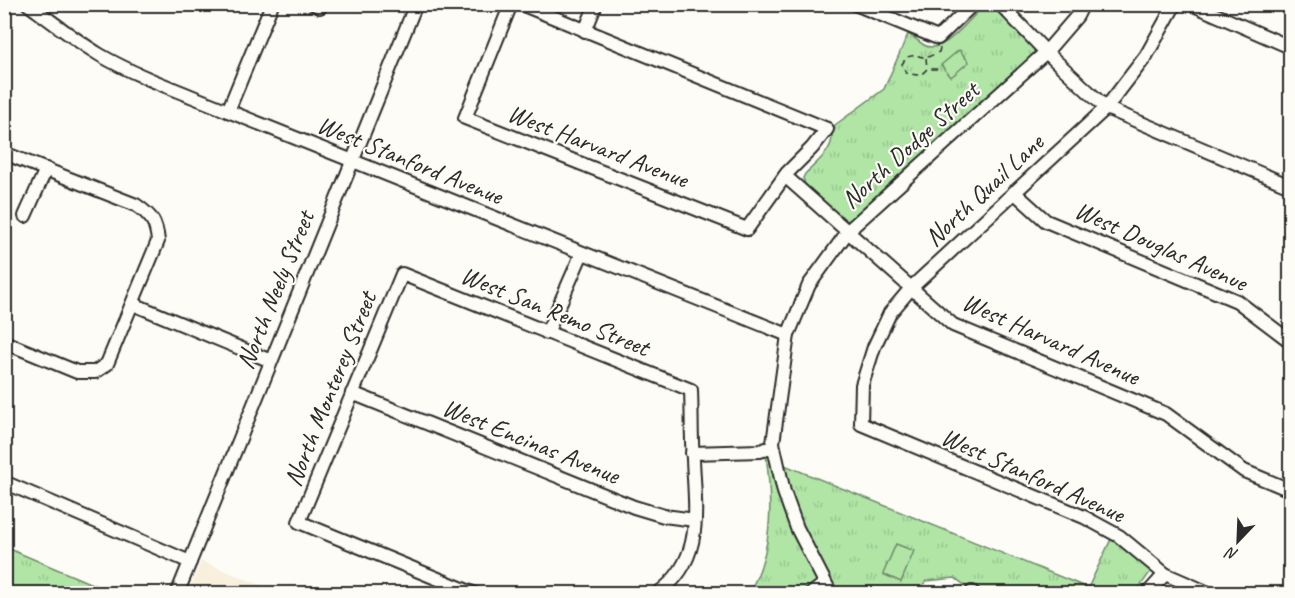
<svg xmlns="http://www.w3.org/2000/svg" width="1295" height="598" viewBox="0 0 1295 598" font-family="Caveat,sans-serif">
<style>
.built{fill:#f9efdd}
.grass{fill:url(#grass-tufts);stroke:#6e8868;stroke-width:1.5}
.garden{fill:#b0e5a6;stroke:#6e8868;stroke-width:1.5}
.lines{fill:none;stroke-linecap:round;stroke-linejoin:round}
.minor-casing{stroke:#2b2b2b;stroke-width:16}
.path{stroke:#2b2b2b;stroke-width:1.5;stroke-dasharray:6 4.5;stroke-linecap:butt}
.minor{stroke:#fdfcf7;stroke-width:12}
.labels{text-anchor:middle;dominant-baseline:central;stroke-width:4.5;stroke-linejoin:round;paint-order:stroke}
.street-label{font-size:26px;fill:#2b2b2b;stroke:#fdfcf7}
</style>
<defs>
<pattern id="grass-tufts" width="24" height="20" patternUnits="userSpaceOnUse" patternTransform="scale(1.5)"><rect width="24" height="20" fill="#b0e5a6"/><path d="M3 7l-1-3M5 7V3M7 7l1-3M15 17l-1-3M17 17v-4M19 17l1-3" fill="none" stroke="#98c58f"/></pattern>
</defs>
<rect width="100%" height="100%" fill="#fdfcf7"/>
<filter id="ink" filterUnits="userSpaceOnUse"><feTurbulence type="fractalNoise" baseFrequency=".0167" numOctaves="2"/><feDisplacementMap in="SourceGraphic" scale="12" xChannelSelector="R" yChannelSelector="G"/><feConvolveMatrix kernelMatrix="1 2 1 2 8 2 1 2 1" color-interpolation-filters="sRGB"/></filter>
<g filter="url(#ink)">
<path class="built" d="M 201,561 L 280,593 L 188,593 Z"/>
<g class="grass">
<path d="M 986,5 L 996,6 L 1034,48 L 1034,54 L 1027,62 L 855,219 L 847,221 L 842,218 L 805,184 L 803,178 L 805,174 C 818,161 837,148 831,128 L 884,89 L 908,34 C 914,37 919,42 924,45 C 945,57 971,14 986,5 Z"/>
<path d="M 780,450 L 782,464 L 1088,588 L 1112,537 L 1152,570 L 1135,593 L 975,593 L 955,578 L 926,581 L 917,593 L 836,593 L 829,585 L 816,593 L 748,594 C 774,552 772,501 766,454 Z"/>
<path d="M 4,547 L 5,547 L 113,593 L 5,593 Z"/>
</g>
<g class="garden">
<path d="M 959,50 L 969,62 L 951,77 L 941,65 Z"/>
<path d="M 896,544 L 914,551 L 901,582 L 883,574 Z"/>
</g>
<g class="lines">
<defs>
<g id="minor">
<path d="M 28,4 C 52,22 75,40 100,55 C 140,78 185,93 228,111 L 788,335"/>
<path d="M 314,4 L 320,7"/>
<path d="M 511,4 L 465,118 L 747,229 L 787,173 L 812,148 L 827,129 L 521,4"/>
<path d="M 855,4 L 938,38 L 973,4"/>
<path d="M 1000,4 L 1046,52 L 1106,108 L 1290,186"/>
<path d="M 1175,4 L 1146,56 L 1106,108 L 912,287 L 890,313 L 874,347 L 862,385 L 861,424 L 1084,517 L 1119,536 L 1165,574 L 1211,594"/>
<path d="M 1191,4 L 1290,47"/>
<path d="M 585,31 L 596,4"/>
<path d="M 228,111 L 272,4"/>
<path d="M 4,153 L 136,205 C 152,216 156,222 158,241 L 107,364 L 95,372 L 77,372 L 4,342"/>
<path d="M 785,176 L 953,325 L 1166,414 L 1244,471 L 1290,490"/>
<path d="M 1014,192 L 1046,221 L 1237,301 L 1290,341"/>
<path d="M 25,216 L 46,169"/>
<path d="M 133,304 L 271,361"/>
<path d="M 547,333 L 582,253"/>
<path d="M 352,393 L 634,507 L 664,516 L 695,520"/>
<path d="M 692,453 L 760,451 L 773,447"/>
<path d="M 4,482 L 190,562"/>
<path d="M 972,592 L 974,594"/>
<path d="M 177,594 L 416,4"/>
<path d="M 475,594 L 299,522 L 402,274 L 691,390 C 692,413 691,437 693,459 C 695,510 705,560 657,594"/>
<path d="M 811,594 L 824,584"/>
<path d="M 831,594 L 797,528 L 784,492 L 773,443 L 788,335 L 809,285 L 849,230 L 1046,52 L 1077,16 L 1083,4"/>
<path d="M 1147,594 L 1165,574"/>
</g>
</defs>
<use href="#minor" class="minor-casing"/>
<g class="path">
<path d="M 940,48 L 939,52 L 926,58 L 915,55 L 907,57 L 902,64 L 906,73 L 917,75 L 923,73 L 927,69 L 942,69"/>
<path d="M 926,58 L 927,68"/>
</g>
<use href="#minor" class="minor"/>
</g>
</g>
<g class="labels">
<g class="street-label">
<text transform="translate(910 145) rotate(-42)">North Dodge Street</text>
<text transform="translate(598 146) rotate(21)">West Harvard Avenue</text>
<text transform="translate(410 160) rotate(22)">West Stanford Avenue</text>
<text transform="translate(984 190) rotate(-43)">North Quail Lane</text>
<text transform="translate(1161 246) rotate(24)">West Douglas Avenue</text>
<text transform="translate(275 290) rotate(-68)">North Neely Street</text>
<text transform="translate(555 311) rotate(22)">West San Remo Street</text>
<text transform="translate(1051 339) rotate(24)">West Harvard Avenue</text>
<text transform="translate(330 389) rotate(-68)">North Monterey Street</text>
<text transform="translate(531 441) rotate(22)">West Encinas Avenue</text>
<text transform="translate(1033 475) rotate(24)">West Stanford Avenue</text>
</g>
</g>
<rect width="1295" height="598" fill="none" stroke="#fdfcf7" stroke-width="24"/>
<rect x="12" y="12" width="1271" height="574" fill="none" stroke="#2b2b2b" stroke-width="2" filter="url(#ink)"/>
<g transform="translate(1238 541) rotate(203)" stroke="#fdfcf7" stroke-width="4.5" paint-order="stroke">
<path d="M0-4.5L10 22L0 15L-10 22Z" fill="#2b2b2b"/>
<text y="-9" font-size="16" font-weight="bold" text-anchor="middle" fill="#2b2b2b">N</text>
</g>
</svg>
